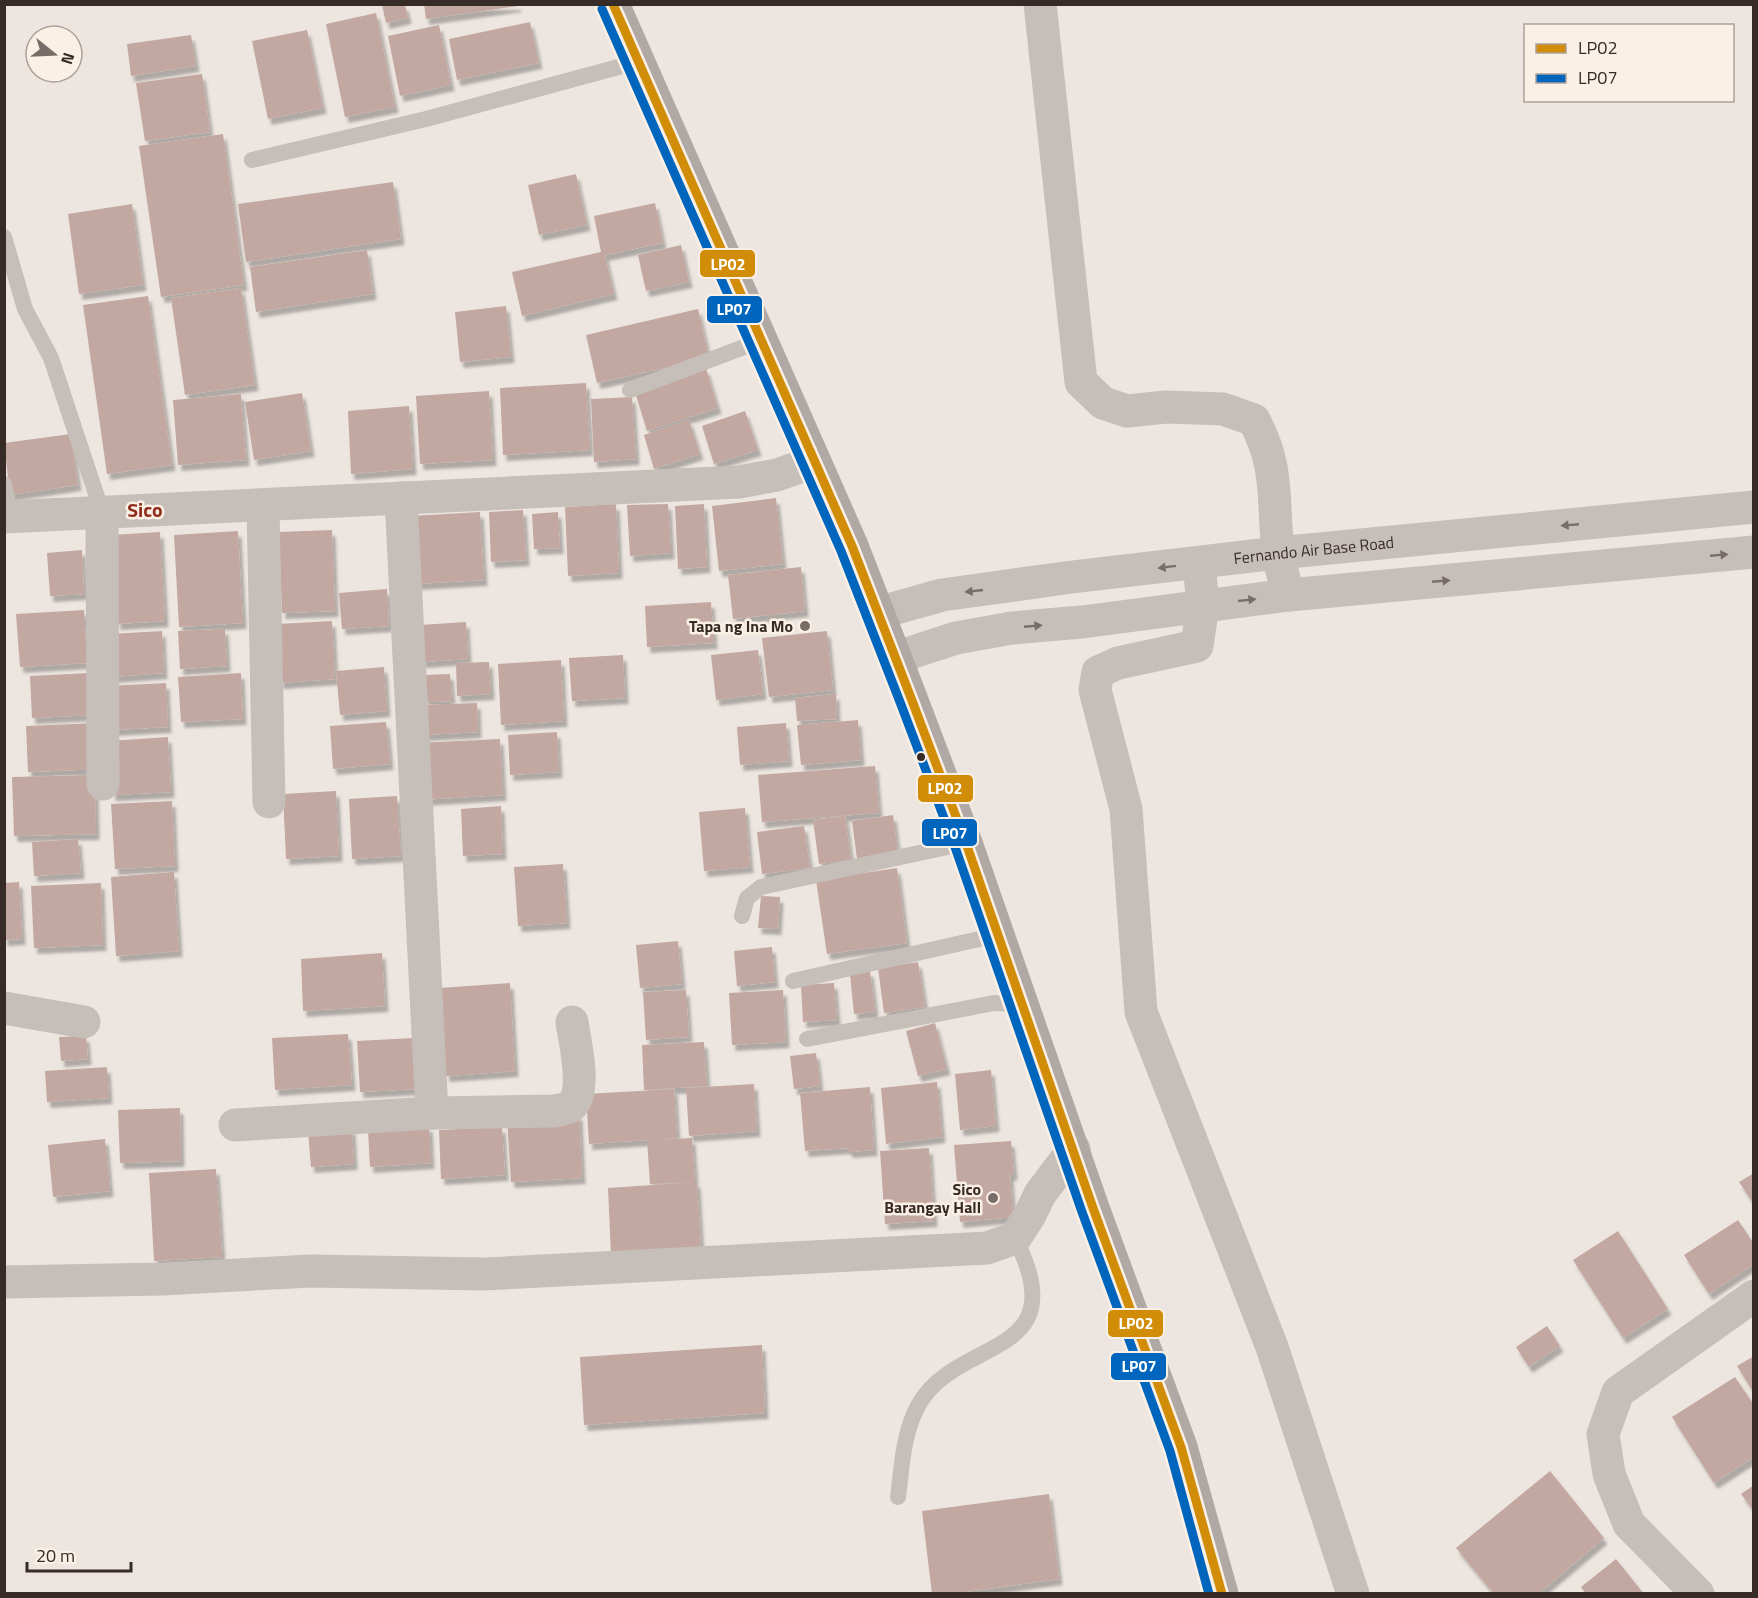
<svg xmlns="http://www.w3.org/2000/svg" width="1758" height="1598" viewBox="0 0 1758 1598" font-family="'Titillium Web',sans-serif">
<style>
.building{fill:#c2a8a0;filter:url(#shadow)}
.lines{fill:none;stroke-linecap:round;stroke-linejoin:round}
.service{stroke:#c6beb9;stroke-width:16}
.minor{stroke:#c6beb9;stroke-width:33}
.tertiary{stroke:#c6beb9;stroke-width:33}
.trunk{stroke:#b0a8a4;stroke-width:33}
.bus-1-casing{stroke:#fbf0e6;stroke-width:14}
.bus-2-casing{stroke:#fbf0e6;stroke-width:14}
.bus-1{stroke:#d18d08;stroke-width:9}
.bus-2{stroke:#0065bd;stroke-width:9}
.oneway{fill:#776d69}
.poi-dot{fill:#776c68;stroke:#fbf0e6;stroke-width:2}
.bus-dot{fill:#372b27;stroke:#fbf0e6;stroke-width:2}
.labels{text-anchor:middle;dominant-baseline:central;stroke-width:5;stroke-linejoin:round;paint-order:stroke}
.street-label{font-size:16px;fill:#372b27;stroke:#fbf0e6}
.poi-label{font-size:16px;font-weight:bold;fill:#372b27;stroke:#fbf0e6;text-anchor:end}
.quarter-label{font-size:20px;font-weight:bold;fill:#8d2e19;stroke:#fbf0e6}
.line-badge{stroke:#fbf0e6;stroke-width:2}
.badge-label{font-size:16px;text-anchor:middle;font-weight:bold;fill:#fff}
</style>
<defs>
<filter id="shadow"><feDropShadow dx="3.5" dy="6" stdDeviation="1.5" flood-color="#0004"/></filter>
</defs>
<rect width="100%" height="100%" fill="#ede6e0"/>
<g class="building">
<path d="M 424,4 L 518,4 L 518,6 L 426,19 Z"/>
<path d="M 382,5 L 405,5 L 408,18 L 386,23 Z"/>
<path d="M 376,13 L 395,107 L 345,117 L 326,24 Z"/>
<path d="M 530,22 L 539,63 L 457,80 L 449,39 Z"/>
<path d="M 439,25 L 451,85 L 400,96 L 388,36 Z"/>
<path d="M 307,30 L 323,108 L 268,119 L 252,41 Z"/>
<path d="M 191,35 L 196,66 L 131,76 L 127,44 Z"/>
<path d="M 202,74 L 210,132 L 145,141 L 136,83 Z"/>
<path d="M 223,134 L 244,285 L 161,297 L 139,146 Z"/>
<path d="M 576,174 L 587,225 L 539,235 L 528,185 Z"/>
<path d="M 393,182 L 401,239 L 246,262 L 238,204 Z"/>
<path d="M 655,203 L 663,243 L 605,255 L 614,294 L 522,316 L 512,272 L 601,252 L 594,216 Z"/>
<path d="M 132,204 L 143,285 L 79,294 L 68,214 Z"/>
<path d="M 681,245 L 689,282 L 646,291 L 638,255 Z"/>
<path d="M 367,250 L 373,294 L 256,312 L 250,267 Z"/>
<path d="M 241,288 L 255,385 L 185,395 L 171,298 Z"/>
<path d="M 148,296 L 172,465 L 107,474 L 83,305 Z"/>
<path d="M 506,306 L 511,357 L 460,362 L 455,312 Z"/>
<path d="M 698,309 L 709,358 L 597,383 L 586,335 Z"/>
<path d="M 706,368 L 718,408 L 647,431 L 635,392 Z"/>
<path d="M 586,383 L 590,450 L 503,455 L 500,388 Z"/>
<path d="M 489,391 L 493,460 L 420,464 L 416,396 Z"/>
<path d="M 302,393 L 311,451 L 254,460 L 245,402 Z"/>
<path d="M 241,394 L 246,460 L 178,465 L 173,400 Z"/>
<path d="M 632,397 L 636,459 L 594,462 L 591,399 Z"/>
<path d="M 409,406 L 413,469 L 351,474 L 348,411 Z"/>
<path d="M 745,411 L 758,450 L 714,464 L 702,426 Z"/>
<path d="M 689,420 L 700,454 L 654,469 L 644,435 Z"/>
<path d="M 71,434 L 78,485 L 10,495 L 4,443 Z"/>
<path d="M 776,498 L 783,564 L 719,571 L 712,506 Z"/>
<path d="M 616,504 L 619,573 L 568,576 L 565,507 Z"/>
<path d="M 668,504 L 671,553 L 630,556 L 627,505 Z"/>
<path d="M 704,504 L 707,567 L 678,569 L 675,506 Z"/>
<path d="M 523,510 L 526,560 L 491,562 L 489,512 Z"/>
<path d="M 480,512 L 484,580 L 415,584 L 411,516 Z"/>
<path d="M 558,512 L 560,548 L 534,549 L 532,514 Z"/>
<path d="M 332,530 L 335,611 L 282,613 L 279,532 Z"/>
<path d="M 238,531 L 243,623 L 179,627 L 174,535 Z"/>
<path d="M 160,532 L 165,621 L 117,624 L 112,535 Z"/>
<path d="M 82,550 L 84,594 L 50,596 L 47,553 Z"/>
<path d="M 801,567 L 805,611 L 733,619 L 728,575 Z"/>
<path d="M 387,589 L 389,626 L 342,629 L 339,593 Z"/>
<path d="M 711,602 L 714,643 L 647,647 L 645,606 Z"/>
<path d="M 84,610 L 87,663 L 20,667 L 16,614 Z"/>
<path d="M 332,621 L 335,679 L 280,683 L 277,624 Z"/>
<path d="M 466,622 L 468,659 L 422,662 L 420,625 Z"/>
<path d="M 225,629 L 227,666 L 180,669 L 178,631 Z"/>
<path d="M 162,631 L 164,673 L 112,677 L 110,634 Z"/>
<path d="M 827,631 L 833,690 L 769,697 L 762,638 Z"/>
<path d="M 758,650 L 763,694 L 716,700 L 711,655 Z"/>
<path d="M 623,655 L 625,698 L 572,701 L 569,658 Z"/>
<path d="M 561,660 L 564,721 L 501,725 L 498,664 Z"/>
<path d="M 489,662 L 491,694 L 457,696 L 456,663 Z"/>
<path d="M 384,667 L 387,711 L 340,715 L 336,671 Z"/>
<path d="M 89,673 L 91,715 L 32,718 L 30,676 Z"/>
<path d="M 241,673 L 243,719 L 181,722 L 178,677 Z"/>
<path d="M 450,674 L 452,701 L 425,702 L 424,675 Z"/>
<path d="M 166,683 L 168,727 L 111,730 L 108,686 Z"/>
<path d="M 836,694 L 837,719 L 797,721 L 795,698 Z"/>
<path d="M 477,703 L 478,732 L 423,735 L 422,705 Z"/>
<path d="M 858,720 L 861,760 L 801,765 L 797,725 Z"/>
<path d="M 386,722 L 390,764 L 333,769 L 330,726 Z"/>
<path d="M 97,723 L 99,769 L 28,772 L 26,726 Z"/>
<path d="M 786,723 L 789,761 L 740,765 L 737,727 Z"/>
<path d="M 557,732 L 559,772 L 510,775 L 508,735 Z"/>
<path d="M 168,737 L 171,792 L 112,795 L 109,741 Z"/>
<path d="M 500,739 L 503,795 L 420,800 L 417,743 Z"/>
<path d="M 875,766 L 879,813 L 762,822 L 758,775 Z"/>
<path d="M 95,775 L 96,834 L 14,836 L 12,777 Z"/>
<path d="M 336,791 L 339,856 L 286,859 L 283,794 Z"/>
<path d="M 397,796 L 401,856 L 352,859 L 349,799 Z"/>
<path d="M 172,801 L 175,866 L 115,869 L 111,804 Z"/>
<path d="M 501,806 L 503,854 L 463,856 L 461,809 Z"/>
<path d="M 745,808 L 750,867 L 704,871 L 699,812 Z"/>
<path d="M 893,815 L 898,854 L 857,859 L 852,821 Z"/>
<path d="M 845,816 L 851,860 L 819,864 L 813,820 Z"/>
<path d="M 804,826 L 810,868 L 762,874 L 757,832 Z"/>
<path d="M 78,839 L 81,873 L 34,876 L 32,842 Z"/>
<path d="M 563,864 L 567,923 L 518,926 L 514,867 Z"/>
<path d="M 897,868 L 907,943 L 827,954 L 816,880 Z"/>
<path d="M 174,872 L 179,951 L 116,956 L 111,877 Z"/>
<path d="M 19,882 L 22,939 L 4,940 L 4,883 Z"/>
<path d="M 101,883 L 103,945 L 34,948 L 31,886 Z"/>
<path d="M 761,896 L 780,897 L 778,929 L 758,928 Z"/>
<path d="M 678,941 L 682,984 L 640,988 L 636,945 Z"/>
<path d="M 772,947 L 775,982 L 737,986 L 734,951 Z"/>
<path d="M 382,953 L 385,1006 L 303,1011 L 301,959 Z"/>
<path d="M 918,962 L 925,1007 L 884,1013 L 878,968 Z"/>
<path d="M 870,971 L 875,1012 L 854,1014 L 850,974 Z"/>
<path d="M 510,983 L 515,1071 L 446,1076 L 440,988 Z"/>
<path d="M 834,983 L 837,1020 L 803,1022 L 801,985 Z"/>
<path d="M 686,990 L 689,1037 L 646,1040 L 643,992 Z"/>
<path d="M 783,990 L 786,1042 L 732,1045 L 729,993 Z"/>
<path d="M 935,1023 L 947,1069 L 918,1076 L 906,1031 Z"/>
<path d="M 348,1034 L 352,1085 L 275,1090 L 272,1038 Z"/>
<path d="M 86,1036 L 88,1059 L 61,1061 L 59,1037 Z"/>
<path d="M 413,1038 L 416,1089 L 360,1092 L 357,1041 Z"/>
<path d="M 704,1042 L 707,1086 L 644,1090 L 642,1045 Z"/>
<path d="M 816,1053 L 820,1086 L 794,1089 L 790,1056 Z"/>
<path d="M 107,1067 L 109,1098 L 47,1102 L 45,1071 Z"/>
<path d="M 991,1070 L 996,1126 L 960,1130 L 955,1074 Z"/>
<path d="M 937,1082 L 942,1137 L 886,1144 L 881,1088 Z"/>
<path d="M 754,1084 L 757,1131 L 689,1136 L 686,1088 Z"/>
<path d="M 870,1087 L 874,1150 L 850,1152 L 847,1148 L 805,1151 L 800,1093 Z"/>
<path d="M 674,1089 L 677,1138 L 655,1140 L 692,1138 L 695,1182 L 650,1184 L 647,1140 L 589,1144 L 586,1094 Z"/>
<path d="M 180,1108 L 181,1161 L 120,1163 L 118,1110 Z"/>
<path d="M 579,1114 L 582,1178 L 511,1182 L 507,1118 Z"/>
<path d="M 429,1126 L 431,1163 L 370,1167 L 368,1130 Z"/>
<path d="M 502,1127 L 505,1175 L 441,1179 L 439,1130 Z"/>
<path d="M 352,1128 L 354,1164 L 311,1167 L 308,1131 Z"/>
<path d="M 105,1139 L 110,1191 L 53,1197 L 48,1145 Z"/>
<path d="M 1011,1141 L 1014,1174 L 1010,1175 L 1013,1217 L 960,1222 L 954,1145 Z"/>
<path d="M 929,1148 L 934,1221 L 885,1224 L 880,1151 Z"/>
<path d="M 216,1169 L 222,1257 L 154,1261 L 149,1173 Z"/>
<path d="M 1754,1173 L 1754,1204 L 1739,1182 Z"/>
<path d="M 697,1182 L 701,1250 L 611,1255 L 608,1188 Z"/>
<path d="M 1738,1220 L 1754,1244 L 1754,1264 L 1709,1294 L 1684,1255 Z"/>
<path d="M 1618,1231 L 1668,1309 L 1623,1338 L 1573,1260 Z"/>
<path d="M 1547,1326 L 1560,1346 L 1529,1367 L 1516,1347 Z"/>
<path d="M 762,1345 L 765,1413 L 584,1425 L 580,1357 Z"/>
<path d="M 1754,1356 L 1754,1393 L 1737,1366 Z"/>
<path d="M 1735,1377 L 1754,1405 L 1754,1457 L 1714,1483 L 1672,1417 Z"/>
<path d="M 1550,1471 L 1604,1538 L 1538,1594 L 1494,1594 L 1456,1548 Z"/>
<path d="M 1754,1485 L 1754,1511 L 1741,1494 Z"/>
<path d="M 1049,1494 L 1059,1579 L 951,1594 L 932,1594 L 922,1511 Z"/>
<path d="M 1616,1559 L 1644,1594 L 1586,1594 L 1581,1587 Z"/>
</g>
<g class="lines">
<g class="service">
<path d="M 252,160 L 426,119 L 637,62"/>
<path d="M 4,237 L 25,309 L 51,358 L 102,512"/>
<path d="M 630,390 L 760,341"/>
<path d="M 4,484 L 10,516"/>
<path d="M 742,916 L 747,898 L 761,887 L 966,843"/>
<path d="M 793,981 L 997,935"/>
<path d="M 807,1039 L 994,1003 L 1023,1004"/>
<path d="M 898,1497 C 902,1466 903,1432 919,1404 C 958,1336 1077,1360 1015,1238"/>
</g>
<g class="minor">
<path d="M 1040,4 L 1081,382 L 1103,403 L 1127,411 L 1166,407 L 1223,409 L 1254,420 C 1280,469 1272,499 1278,550 C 1279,565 1285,581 1289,595"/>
<path d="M 401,498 L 432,1113"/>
<path d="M 263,506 L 269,802"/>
<path d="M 102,512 L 103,784"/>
<path d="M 4,517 L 739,482 L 777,475 L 814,462"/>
<path d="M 1199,564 L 1203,605 L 1197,646 L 1118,663 L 1098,672 L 1095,690 L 1126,809 L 1141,1012 L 1272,1347 L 1353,1594"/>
<path d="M 4,1008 L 84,1022"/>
<path d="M 235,1125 L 432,1113 L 553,1111 C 559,1110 567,1109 571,1106 C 587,1091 575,1042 572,1022"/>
<path d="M 4,1282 L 163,1279 L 311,1271 L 484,1274 L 987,1248 L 1015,1238 L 1030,1215 L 1040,1194 L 1074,1149"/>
<path d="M 1698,1594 L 1629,1524 L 1609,1474 L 1603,1434 L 1618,1392 L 1754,1296"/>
</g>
<g class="tertiary">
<path id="s1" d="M 878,613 L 942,595 L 1072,577 L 1278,553 L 1754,507"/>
<path d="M 895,658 L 956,638 L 1012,628 L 1082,622 L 1289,595 L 1754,552"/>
</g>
<path class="trunk" d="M 613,4 L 852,546 L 911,698 L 966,843 L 1093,1208 L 1181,1447 L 1222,1594"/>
<defs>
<path id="bus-1" d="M 613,4 L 852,546 L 911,698 L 966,843 L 1093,1208 L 1181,1447 L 1222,1594"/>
<path id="bus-2" d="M 602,9 L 841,551 L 900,702 L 955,847 L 1082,1212 L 1170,1451 L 1209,1594"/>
</defs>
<use href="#bus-1" class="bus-1-casing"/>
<use href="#bus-2" class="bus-2-casing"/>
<use href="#bus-1" class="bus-1"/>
<use href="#bus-2" class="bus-2"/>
</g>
<defs><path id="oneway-solid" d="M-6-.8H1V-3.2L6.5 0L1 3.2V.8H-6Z" transform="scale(1.5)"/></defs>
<g class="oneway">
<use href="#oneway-solid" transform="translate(1570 525) rotate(175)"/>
<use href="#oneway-solid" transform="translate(1719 555) rotate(-5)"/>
<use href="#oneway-solid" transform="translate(1167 567) rotate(173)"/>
<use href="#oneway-solid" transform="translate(1441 581) rotate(-5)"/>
<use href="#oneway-solid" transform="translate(974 591) rotate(174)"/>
<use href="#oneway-solid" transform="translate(1247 600) rotate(-6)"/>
<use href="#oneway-solid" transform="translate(1033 626) rotate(-5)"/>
</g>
<g class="poi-dot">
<circle cx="805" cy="626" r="6"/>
<circle cx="993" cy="1198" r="6"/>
</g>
<circle class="bus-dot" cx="921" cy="757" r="5"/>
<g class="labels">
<g class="street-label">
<text stroke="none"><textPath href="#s1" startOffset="441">Fernando Air Base Road</textPath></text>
</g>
<g class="poi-label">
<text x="793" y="626">Tapa ng Ina Mo</text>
<text x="981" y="1189">Sico<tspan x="981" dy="18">Barangay Hall</tspan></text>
</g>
<g class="quarter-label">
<text x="145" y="509">Sico</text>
</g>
</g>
<g class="line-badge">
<rect x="699" y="249" width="57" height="29" rx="6" fill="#d18d08"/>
<rect x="706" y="295" width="57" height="29" rx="6" fill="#0065bd"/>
<rect x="917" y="774" width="57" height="29" rx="6" fill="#d18d08"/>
<rect x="921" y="818" width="57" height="29" rx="6" fill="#0065bd"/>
<rect x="1107" y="1309" width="57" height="29" rx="6" fill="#d18d08"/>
<rect x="1110" y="1352" width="57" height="29" rx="6" fill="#0065bd"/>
</g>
<g class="badge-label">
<text x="728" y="270">LP02</text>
<text x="734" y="315">LP07</text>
<text x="945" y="794">LP02</text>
<text x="950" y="839">LP07</text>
<text x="1136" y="1329">LP02</text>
<text x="1139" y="1372">LP07</text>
</g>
<rect width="1758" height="1598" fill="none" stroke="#372b27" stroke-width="12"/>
<rect x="1524" y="24" width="210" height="78" fill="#fbf0e6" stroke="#ada19a" stroke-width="1.5"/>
<rect x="1536" y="44" width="30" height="9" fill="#d18d08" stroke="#ada19a" stroke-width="1.5"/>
<text x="1578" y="54" font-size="18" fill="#372b27">LP02</text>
<rect x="1536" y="74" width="30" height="9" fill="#0065bd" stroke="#ada19a" stroke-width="1.5"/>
<text x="1578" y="84" font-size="18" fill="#372b27">LP07</text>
<g transform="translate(54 54) rotate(108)"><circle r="28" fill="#fbf0e6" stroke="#ada19a" stroke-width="1.5"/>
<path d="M0-4.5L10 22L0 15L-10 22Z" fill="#776c68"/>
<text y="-9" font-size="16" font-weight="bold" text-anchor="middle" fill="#372b27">N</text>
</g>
<path d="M27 1562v9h104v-9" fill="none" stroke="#372b27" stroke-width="3"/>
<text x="36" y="1562" font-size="18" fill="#372b27" stroke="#fbf0e6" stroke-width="4.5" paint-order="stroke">20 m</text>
</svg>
